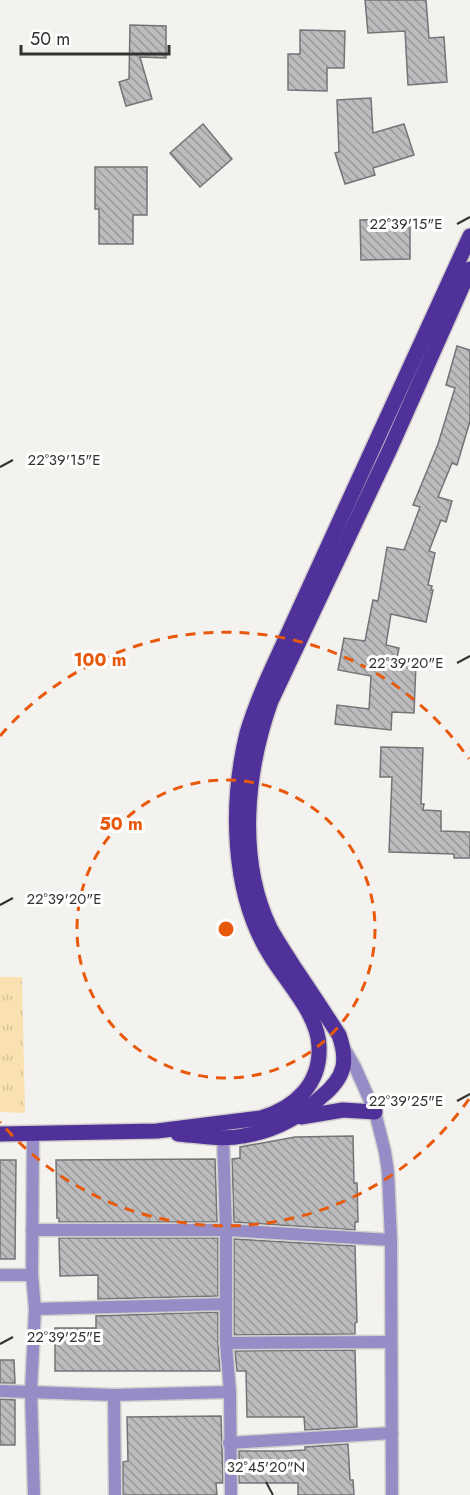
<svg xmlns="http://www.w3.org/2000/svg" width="470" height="1495" viewBox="0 0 470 1495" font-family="Jost,sans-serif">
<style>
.grass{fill:url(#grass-tufts)}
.building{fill:url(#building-back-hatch);stroke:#747477;stroke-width:1.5}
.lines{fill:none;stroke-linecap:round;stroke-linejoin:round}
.street-casing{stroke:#d1cfcd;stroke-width:15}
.primary-casing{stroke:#d1cfcd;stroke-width:18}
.street{stroke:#968dc6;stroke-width:12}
.primary{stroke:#50319a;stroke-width:15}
.ticks{fill:none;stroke:#333231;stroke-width:2}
.ring{fill:none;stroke:#e8590c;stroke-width:3;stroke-dasharray:10 8}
.ticks-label{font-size:15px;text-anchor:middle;fill:#333231;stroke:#fff;stroke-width:6;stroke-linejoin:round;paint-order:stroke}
.centre{fill:#e8590c;stroke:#fff;stroke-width:3}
.ring-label{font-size:18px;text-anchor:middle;font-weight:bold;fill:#e8590c;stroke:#fff;stroke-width:6;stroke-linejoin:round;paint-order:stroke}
</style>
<defs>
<pattern id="grass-tufts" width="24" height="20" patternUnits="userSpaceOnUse" patternTransform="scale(1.5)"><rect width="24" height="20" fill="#fae1b2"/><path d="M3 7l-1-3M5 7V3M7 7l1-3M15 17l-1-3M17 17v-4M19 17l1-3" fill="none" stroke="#d7c29a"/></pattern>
<pattern id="building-back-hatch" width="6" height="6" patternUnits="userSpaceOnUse" patternTransform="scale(1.5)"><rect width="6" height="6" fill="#bcbcbf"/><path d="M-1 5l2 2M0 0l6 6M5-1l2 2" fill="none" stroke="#99999c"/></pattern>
</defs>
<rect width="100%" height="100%" fill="#f4f2ef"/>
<path class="grass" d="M 0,977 L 22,977 L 25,1113 L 0,1112 Z"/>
<g class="building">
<path d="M 365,0 L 426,0 L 429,38 L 444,37 L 447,82 L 408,85 L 405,31 L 368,33 Z"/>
<path d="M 130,25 L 166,26 L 166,58 L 140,57 L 152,99 L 126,106 L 119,82 L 129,79 Z"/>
<path d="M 300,30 L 345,31 L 344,68 L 327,68 L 327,91 L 288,90 L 288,54 L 300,54 Z"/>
<path d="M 371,98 L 373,133 L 404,124 L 414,155 L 373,168 L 375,175 L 345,184 L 335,153 L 339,152 L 337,100 Z"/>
<path d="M 203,124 L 232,159 L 200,187 L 170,153 Z"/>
<path d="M 95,167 L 147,167 L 147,215 L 133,215 L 133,244 L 99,244 L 99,209 L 95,209 Z"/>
<path d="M 410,219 L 410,259 L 361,260 L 360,220 Z"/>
<path d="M 457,346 L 470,350 L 470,421 L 457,465 L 452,463 L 438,497 L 452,501 L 446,522 L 441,520 L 429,551 L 435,553 L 428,585 L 432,586 L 431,590 L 433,590 L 426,622 L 391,614 L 386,645 L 399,648 L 396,662 L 416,664 L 414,713 L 392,712 L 391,730 L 335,724 L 337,705 L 369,709 L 371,676 L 338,670 L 344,638 L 365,641 L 373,600 L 378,601 L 387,547 L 404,550 L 420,507 L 413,505 L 438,444 L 455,388 L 446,385 Z"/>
<path d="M 381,747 L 423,748 L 421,804 L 424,804 L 423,810 L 441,811 L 441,831 L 470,832 L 470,858 L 454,858 L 454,854 L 389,852 L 392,777 L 380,777 Z"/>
<path d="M 353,1136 L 354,1183 L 357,1183 L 358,1222 L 355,1222 L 355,1230 L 234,1222 L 232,1159 L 240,1158 L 240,1147 L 295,1137 Z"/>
<path d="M 215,1159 L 217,1222 L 59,1222 L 59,1218 L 57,1218 L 56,1160 Z"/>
<path d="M 0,1160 L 16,1160 L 15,1259 L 0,1259 Z"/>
<path d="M 59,1238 L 218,1238 L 218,1296 L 98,1299 L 98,1275 L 60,1276 Z"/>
<path d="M 234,1239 L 355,1246 L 357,1322 L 355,1323 L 355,1334 L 234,1335 Z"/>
<path d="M 218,1312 L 218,1344 L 220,1371 L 55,1371 L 55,1328 L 96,1328 L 96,1316 Z"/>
<path d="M 355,1350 L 357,1427 L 305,1430 L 304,1417 L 247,1417 L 246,1371 L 237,1371 L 235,1351 Z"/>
<path d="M 0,1360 L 14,1360 L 15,1383 L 0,1383 Z"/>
<path d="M 0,1399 L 15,1400 L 15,1445 L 0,1445 Z"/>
<path d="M 221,1416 L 223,1483 L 216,1483 L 217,1495 L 123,1495 L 123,1462 L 128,1461 L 127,1417 Z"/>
<path d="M 348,1444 L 350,1480 L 353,1480 L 354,1495 L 298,1495 L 298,1483 L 239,1483 L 239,1451 L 285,1451 L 305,1450 L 305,1447 Z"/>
</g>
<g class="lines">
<defs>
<g id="street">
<path d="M 343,1046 L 355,1067 L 375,1112 L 385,1152 L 388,1172 L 391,1240 L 392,1495"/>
<path d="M 33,1133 L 32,1275 L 35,1309 L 31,1391 L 34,1495"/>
<path d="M 223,1138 L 226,1230 L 226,1343 L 230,1392 L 231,1495"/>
<path d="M 32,1230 L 226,1230 L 391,1240"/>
<path d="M 0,1275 L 32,1275"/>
<path d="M 35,1309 L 226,1304"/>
<path d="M 226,1343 L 391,1342"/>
<path d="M 0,1391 L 114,1395 L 230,1392"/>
<path d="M 114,1395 L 115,1495"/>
<path d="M 229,1443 L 392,1433"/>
</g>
<g id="primary">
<path d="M 301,1117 L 343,1110 L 375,1112"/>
<path d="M 0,1134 L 157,1131 L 261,1118 C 295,1108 321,1084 319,1046 C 318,1014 286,982 270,955 C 231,892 230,803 247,733 C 253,713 261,693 270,673 L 470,236"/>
<path d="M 178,1134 C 200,1136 222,1140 243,1136 C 273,1131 299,1118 321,1097 C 331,1089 340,1080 343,1067 C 345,1056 343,1046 339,1035 C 324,1012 309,989 294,967 C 286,954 277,941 270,928 C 237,859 246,771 271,701 L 390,449 L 470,269"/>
</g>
</defs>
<use href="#street" class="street-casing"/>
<use href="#primary" class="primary-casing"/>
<use href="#street" class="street"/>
<use href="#primary" class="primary"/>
</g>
<path class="ticks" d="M 457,224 L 470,217M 0,467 L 13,460M 457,663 L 470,656M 0,905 L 13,898M 457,1101 L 470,1094M 0,1344 L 13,1337M 266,1482 L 273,1495"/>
<g class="ring">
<circle cx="226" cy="929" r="149"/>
<path d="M469 1099A297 297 0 0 1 0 1122M0 736A297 297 0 0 1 469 759"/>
</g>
<g class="ticks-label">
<text x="406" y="229">22°39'15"E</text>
<text x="64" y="465">22°39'15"E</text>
<text x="406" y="668">22°39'20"E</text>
<text x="64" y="904">22°39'20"E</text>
<text x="406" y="1106">22°39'25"E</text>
<text x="64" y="1342">22°39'25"E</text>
<text x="266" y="1472">32°45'20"N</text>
</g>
<circle cx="226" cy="929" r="9" class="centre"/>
<g class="ring-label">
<text x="100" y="666">100 m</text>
<text x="121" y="830">50 m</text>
</g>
<path d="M21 45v9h148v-9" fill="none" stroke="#333231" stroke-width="3"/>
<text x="30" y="45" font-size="18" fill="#333231" stroke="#ffffff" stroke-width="4.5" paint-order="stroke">50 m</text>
</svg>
